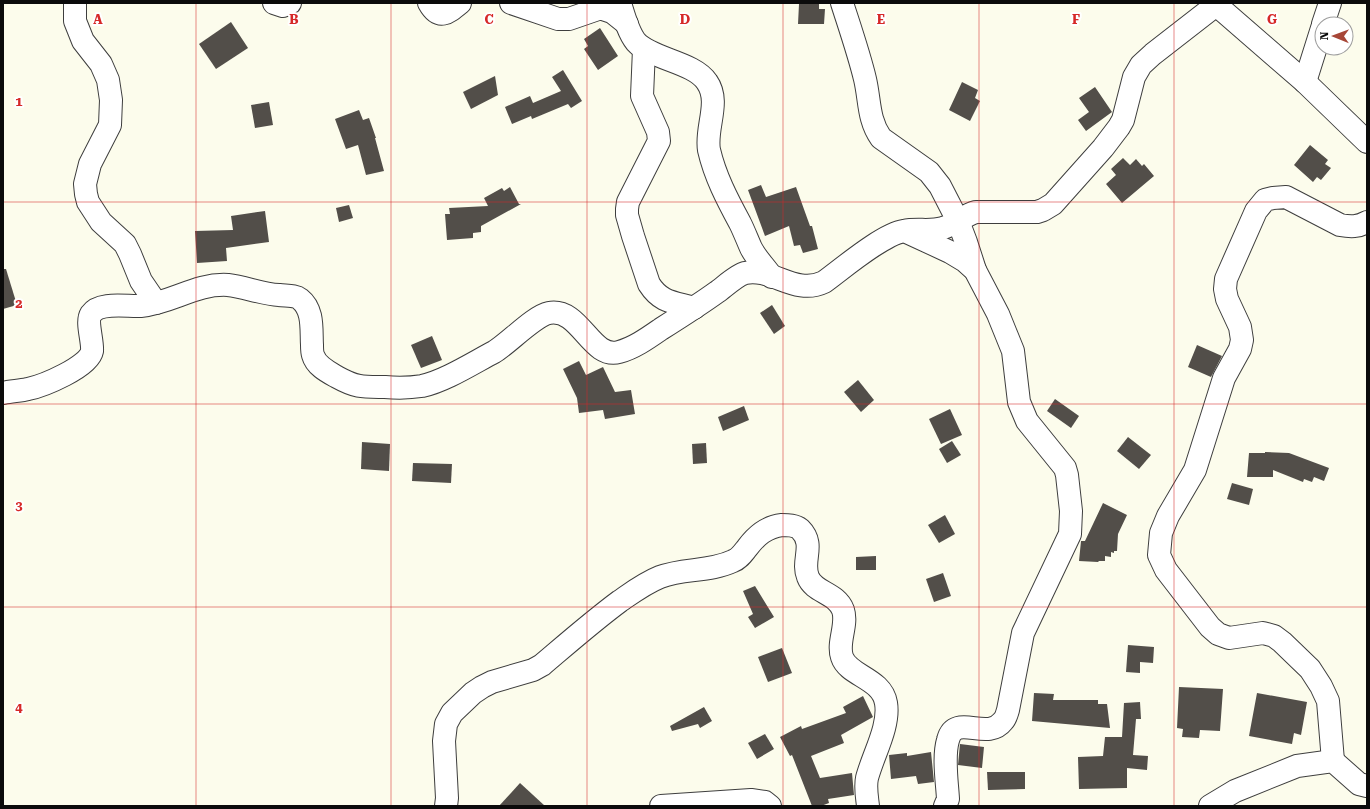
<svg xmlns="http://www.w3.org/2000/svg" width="1370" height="809" viewBox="0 0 1370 809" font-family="'Roboto Serif',serif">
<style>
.building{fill:#524e49}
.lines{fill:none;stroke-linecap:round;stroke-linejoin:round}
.minor-casing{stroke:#3e3e3e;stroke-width:24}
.minor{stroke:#fff;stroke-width:22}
.grid{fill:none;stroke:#d62828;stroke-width:1;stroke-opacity:0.55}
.grid-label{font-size:13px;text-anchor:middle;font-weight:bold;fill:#d62828;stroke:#fff;stroke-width:4;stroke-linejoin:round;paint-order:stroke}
</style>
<rect width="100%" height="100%" fill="#fcfcec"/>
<g class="building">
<path d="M 799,4 L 819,4 L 819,9 L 825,9 L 824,24 L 798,24 Z"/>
<path d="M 231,22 L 248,48 L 216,69 L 199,44 Z"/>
<path d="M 600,28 L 618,56 L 598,70 L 584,49 L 588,46 L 584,39 Z"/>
<path d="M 563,70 L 582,101 L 571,108 L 568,104 L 532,119 L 531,116 L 512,124 L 505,107 L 530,96 L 533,103 L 561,91 L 552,77 Z"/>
<path d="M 495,76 L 498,95 L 471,109 L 463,92 Z"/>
<path d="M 962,82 L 978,90 L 975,98 L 980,101 L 970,121 L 949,110 Z"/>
<path d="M 1095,87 L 1112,112 L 1086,131 L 1078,120 L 1089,112 L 1079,98 Z"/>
<path d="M 269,102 L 273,125 L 255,128 L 251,105 Z"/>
<path d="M 359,110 L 363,120 L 369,118 L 376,138 L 375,138 L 384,171 L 366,175 L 358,145 L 346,149 L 335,119 Z"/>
<path d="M 1310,145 L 1328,160 L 1325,164 L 1331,168 L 1321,180 L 1317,177 L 1313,182 L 1294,165 Z"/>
<path d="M 1123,158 L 1130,165 L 1136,159 L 1142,166 L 1144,164 L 1154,176 L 1122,203 L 1106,184 L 1116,175 L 1111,169 Z"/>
<path d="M 761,185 L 766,197 L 796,187 L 810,226 L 812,226 L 818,249 L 803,253 L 800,245 L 794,246 L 789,226 L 765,236 L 748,190 Z"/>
<path d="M 510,187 L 519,204 L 521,204 L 481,226 L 481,232 L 473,233 L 473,238 L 447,240 L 445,214 L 450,214 L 449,208 L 488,206 L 484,198 L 502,188 L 504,191 Z"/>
<path d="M 349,205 L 353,218 L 339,222 L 336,208 Z"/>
<path d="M 265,211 L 269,242 L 226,248 L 227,261 L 197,263 L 195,231 L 233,230 L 231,216 Z"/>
<path d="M 3,269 L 6,269 L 17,305 L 3,309 Z"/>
<path d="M 772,305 L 785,326 L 774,334 L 760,313 Z"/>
<path d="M 432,336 L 442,360 L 421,368 L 411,345 Z"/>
<path d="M 1197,345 L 1222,356 L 1211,377 L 1188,367 Z"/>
<path d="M 579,361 L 586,375 L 603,367 L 615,392 L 631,390 L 635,414 L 605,419 L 603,410 L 579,413 L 577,398 L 563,369 Z"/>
<path d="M 858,380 L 874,400 L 861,412 L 844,392 Z"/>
<path d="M 1055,399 L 1079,416 L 1071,428 L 1047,411 Z"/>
<path d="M 744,406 L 749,420 L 723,431 L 718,417 Z"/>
<path d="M 950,409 L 962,435 L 941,444 L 929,419 Z"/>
<path d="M 1128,437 L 1151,455 L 1139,469 L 1117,451 Z"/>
<path d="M 952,441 L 961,455 L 947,463 L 939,449 Z"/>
<path d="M 362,442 L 390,444 L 389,471 L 361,469 Z"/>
<path d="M 706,443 L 707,463 L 693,464 L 692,444 Z"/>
<path d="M 1265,452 L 1289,453 L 1329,468 L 1324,481 L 1314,477 L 1312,482 L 1304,479 L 1303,482 L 1273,470 L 1273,477 L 1247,477 L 1249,453 L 1265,453 Z"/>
<path d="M 413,463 L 452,464 L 451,483 L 412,481 Z"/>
<path d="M 1232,483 L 1253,489 L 1249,505 L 1227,499 Z"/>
<path d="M 1103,503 L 1127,515 L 1118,534 L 1117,551 L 1114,551 L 1114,553 L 1111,552 L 1111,557 L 1105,556 L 1105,561 L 1099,561 L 1098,562 L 1079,561 L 1081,541 L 1085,541 Z"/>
<path d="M 945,515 L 955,534 L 939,543 L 928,525 Z"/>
<path d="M 876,556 L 876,570 L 856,570 L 856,557 Z"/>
<path d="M 943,573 L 951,596 L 934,602 L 926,579 Z"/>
<path d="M 755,586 L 774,617 L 755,628 L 748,617 L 753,614 L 743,591 Z"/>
<path d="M 1128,645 L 1154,647 L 1153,663 L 1140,662 L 1140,673 L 1126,672 Z"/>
<path d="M 782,648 L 792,673 L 768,682 L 758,657 Z"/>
<path d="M 1179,687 L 1223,689 L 1220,731 L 1200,730 L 1199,738 L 1182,737 L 1183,729 L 1177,728 Z"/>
<path d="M 1034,693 L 1054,694 L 1053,700 L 1098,700 L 1098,704 L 1107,704 L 1110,728 L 1032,721 Z"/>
<path d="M 1257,693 L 1307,702 L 1301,735 L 1294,733 L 1292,744 L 1249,736 Z"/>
<path d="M 863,696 L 873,717 L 841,735 L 844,743 L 811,756 L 820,778 L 852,773 L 854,795 L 828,799 L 829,803 L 821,806 L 812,806 L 792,755 L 790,756 L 780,737 L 801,726 L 802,729 L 846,713 L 843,707 Z"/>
<path d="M 1140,702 L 1141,719 L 1136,719 L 1133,755 L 1148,756 L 1147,770 L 1127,768 L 1127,788 L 1079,789 L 1078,757 L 1103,756 L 1105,737 L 1122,737 L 1124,703 Z"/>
<path d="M 704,707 L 712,721 L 700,728 L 698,724 L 672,731 L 670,726 Z"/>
<path d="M 765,734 L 774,749 L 757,759 L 748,743 Z"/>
<path d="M 960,744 L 984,747 L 982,768 L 958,765 Z"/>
<path d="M 931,752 L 934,782 L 918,784 L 916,776 L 891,779 L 889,755 L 907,753 L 907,756 Z"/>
<path d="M 987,772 L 1025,772 L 1025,789 L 988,790 Z"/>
<path d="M 520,783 L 545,806 L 499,806 Z"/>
</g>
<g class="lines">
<defs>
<g id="minor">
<path d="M 75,3 L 75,21 L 83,41 L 101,64 L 108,80 L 111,100 L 110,125 L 90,164 L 85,184 L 86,194 L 88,202 L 101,222 L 125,244 L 130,254 L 141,281 L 156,303"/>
<path d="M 274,3 L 283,6 L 290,3"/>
<path d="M 429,3 C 439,21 448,13 460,3"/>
<path d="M 511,3 L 558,19 L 569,19 L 598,9 L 603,9 L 612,12 L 627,24"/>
<path d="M 620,3 C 624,16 628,32 636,42 C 651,59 694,62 707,82 C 721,102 705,128 709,150 C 715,176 727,199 740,223 C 744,231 747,239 751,248 C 756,258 765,267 772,277"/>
<path d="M 842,3 C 850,28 859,54 865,79 C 870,100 868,120 881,138 L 929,172 L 940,186 L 958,221 L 966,242 L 975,270"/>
<path d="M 1214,3 L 1305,82 L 1367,142"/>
<path d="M 1323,24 L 1330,3"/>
<path d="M 644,49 L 642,96 L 658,132 L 659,141 L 628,202 L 627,209 L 627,215 L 633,236 L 649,284 C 661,303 674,302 694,308"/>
<path d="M 1305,82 L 1322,28"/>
<path d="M 909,233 L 950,252 L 965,261 L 975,270 L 998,314 L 1013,351 L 1019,402 L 1027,421 L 1065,468 L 1067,475 L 1071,511 L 1070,534 L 1023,633 L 1008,710 C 1007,713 1006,718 1003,721 C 987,742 955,712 948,740 C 943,757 947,781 948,799 L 945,806"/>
<path d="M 3,393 C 11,391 20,391 28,389 C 43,386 89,367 92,351 C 93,341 86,322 91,314 C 100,301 128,307 141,306 C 172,303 196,283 228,285 C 245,287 262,294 279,295 C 286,296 295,295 300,299 C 314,310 311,330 312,345 C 312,348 312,352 313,355 C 316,366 328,372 337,377 C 357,388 363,387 385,387 C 397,388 409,388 422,386 C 445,381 473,363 494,352 C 509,343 534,316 549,313 C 580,307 591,360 619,352 C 634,348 648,338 661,329 C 680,317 699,305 717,292 C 724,287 737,275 745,273 C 772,267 795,296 824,282 C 842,269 883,234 904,231 C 917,228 930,232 943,228 C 955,225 964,215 976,212 L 1037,212 L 1043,210 L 1053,204 L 1103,148 L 1119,127 L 1123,120 L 1134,77 L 1141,65 L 1153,54 L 1216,5"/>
<path d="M 1333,761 L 1328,701 L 1321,686 L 1310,669 L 1282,642 L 1274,636 L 1263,633 L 1229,638 L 1218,634 L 1210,627 L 1166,570 L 1159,555 L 1161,533 L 1168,516 L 1195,470 L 1224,378 L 1240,349 L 1242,340 L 1240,327 L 1227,299 L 1225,289 L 1226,279 L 1256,211 L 1265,200 L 1273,198 L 1286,197 L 1340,225 C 1351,227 1358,227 1367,222"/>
<path d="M 446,806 L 447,798 L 444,741 L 446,724 L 452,713 L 473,693 L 482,687 L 492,682 L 533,670 L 542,665 C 568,643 593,621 620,601 C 633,592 645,583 660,577 C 683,568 710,572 733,561 C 739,559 743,553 747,548 C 756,536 766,527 782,525 C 788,525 795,525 800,529 C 816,545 801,560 808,577 C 814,593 836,592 843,610 C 848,625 837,642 842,657 C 848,676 882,678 886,703 C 890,726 873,755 867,778 C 865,787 867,797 868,806"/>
<path d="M 661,806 L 751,800 L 765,802 L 770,806"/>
<path d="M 1210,806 L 1235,791 L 1297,766 L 1333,761 L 1359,784 L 1367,786"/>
</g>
</defs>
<use href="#minor" class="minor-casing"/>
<use href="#minor" class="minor"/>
</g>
<path class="grid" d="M 196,3 L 196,806M 391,3 L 391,806M 587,3 L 587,806M 783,3 L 783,806M 979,3 L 979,806M 1174,3 L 1174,806M 3,202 L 1367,202M 3,404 L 1367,404M 3,607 L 1367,607"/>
<g class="grid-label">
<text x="98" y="24">A</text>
<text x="294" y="24">B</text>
<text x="489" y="24">C</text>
<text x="685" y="24">D</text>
<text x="881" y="24">E</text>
<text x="1076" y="24">F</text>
<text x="1272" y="24">G</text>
<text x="19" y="106">1</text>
<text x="19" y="308">2</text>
<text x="19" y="510">3</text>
<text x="19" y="712">4</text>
</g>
<rect width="1370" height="809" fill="none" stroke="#0b0b0b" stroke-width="8"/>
<g transform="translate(1334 36) rotate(271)"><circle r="19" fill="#ffffff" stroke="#9d9d9d"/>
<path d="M0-3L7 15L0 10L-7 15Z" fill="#a74637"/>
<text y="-6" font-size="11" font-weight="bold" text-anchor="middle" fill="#0b0b0b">N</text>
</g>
</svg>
